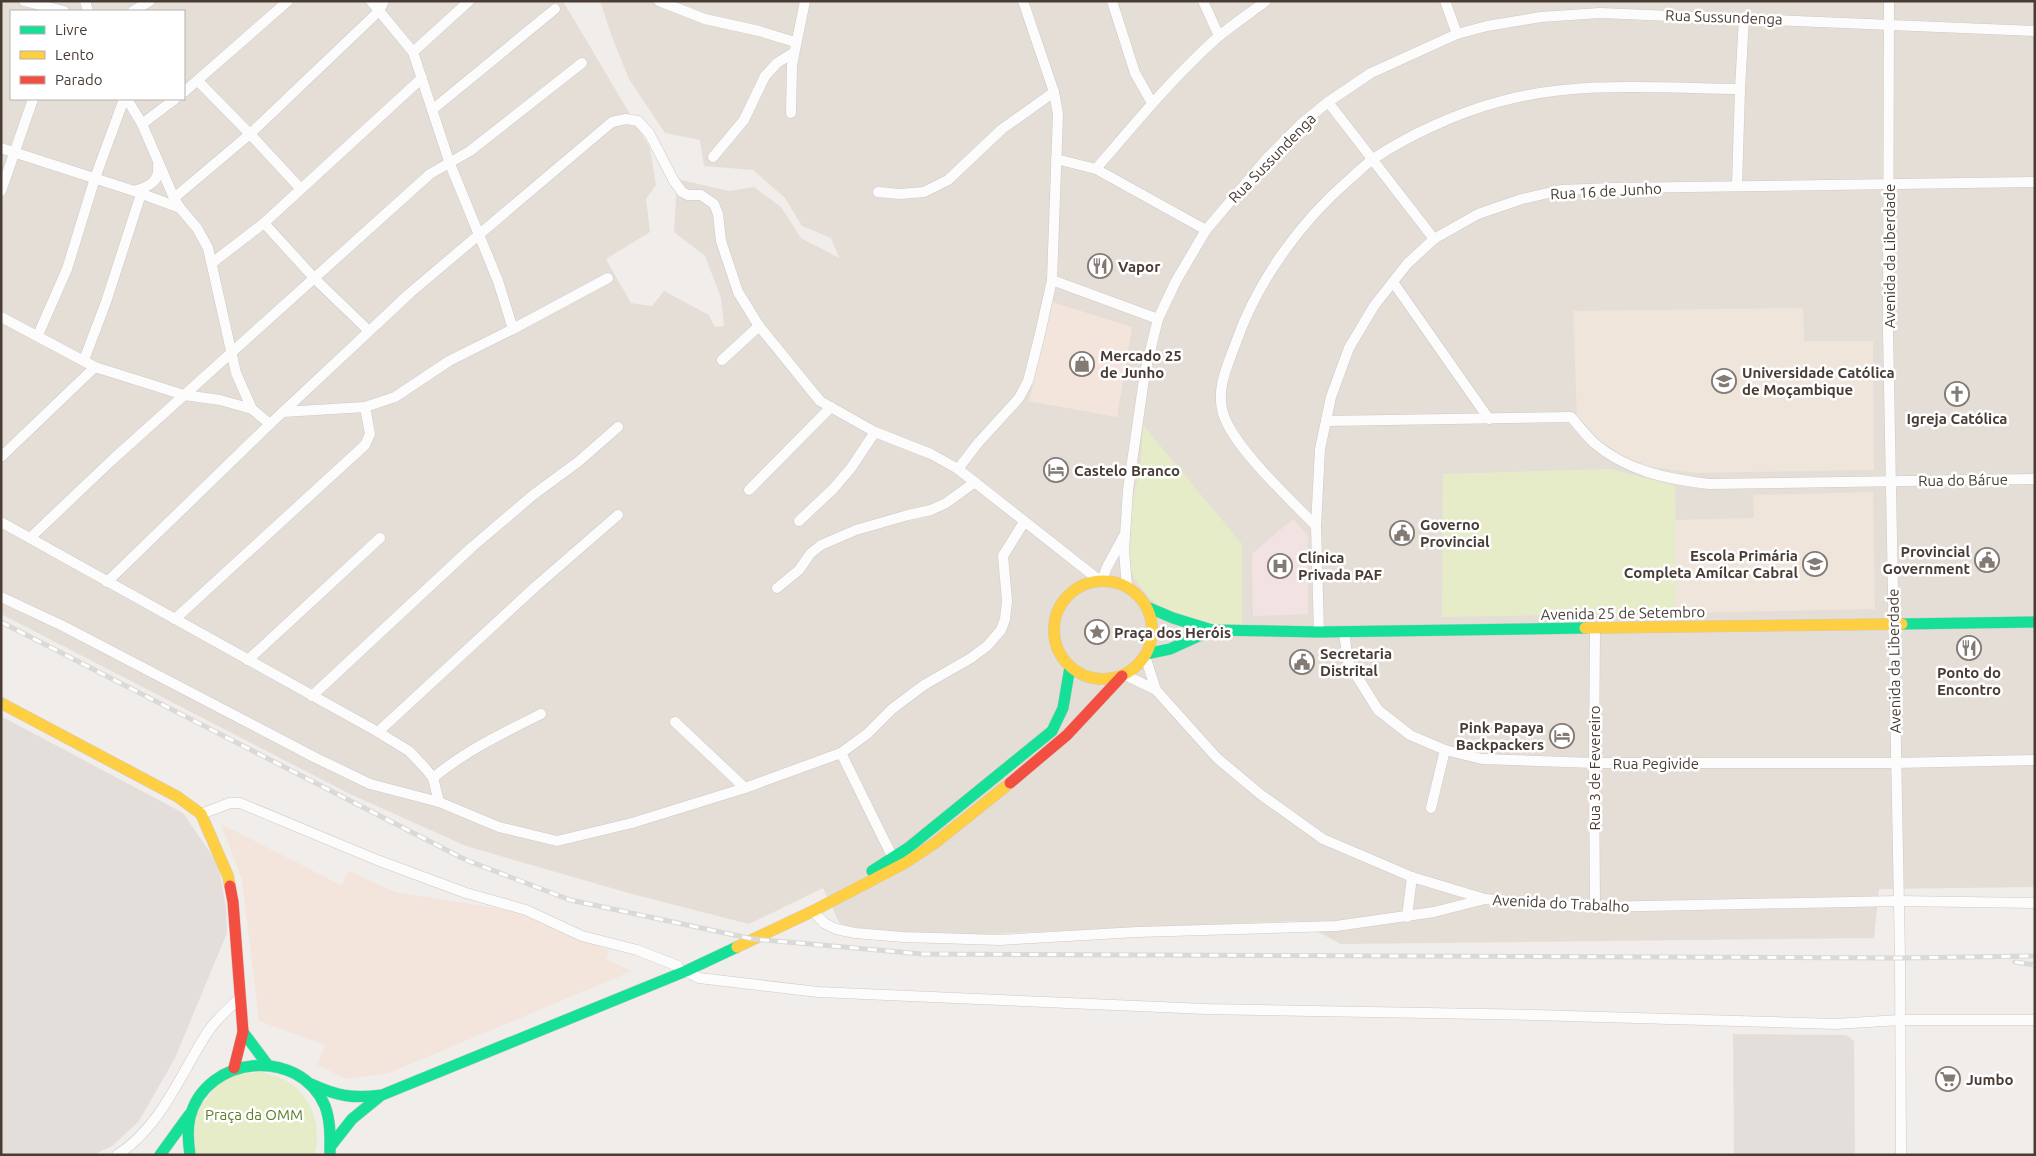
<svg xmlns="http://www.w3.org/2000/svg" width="2036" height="1156" viewBox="0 0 2036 1156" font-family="Ubuntu,sans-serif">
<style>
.residential{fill:#e5ded7;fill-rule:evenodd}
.commercial{fill:#f4e5dc}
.industrial{fill:#e4dedb}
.education{fill:#efe5db}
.medical{fill:#f3e2e2}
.green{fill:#e6ecc8}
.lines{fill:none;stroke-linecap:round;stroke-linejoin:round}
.street-casing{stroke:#cdc9c6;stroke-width:11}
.fast-casing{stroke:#d2cac1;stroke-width:12}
.slow-casing{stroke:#d2cac1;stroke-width:12}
.jam-casing{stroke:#d2cac1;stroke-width:12}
.street{stroke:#fdfcfc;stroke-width:10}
.fast{stroke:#16e098;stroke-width:11}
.slow{stroke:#ffcf43;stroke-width:11}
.jam{stroke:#f24e42;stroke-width:11}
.rail-casing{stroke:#d9d9d8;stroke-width:5}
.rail{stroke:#fff;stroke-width:3;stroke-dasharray:9;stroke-linecap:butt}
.labels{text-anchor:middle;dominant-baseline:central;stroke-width:5;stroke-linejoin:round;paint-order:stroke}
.street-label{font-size:15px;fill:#483c35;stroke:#fff}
.poi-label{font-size:15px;font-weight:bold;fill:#483c35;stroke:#fff;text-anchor:start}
.park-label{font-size:15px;fill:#5a7d25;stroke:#fff}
</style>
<rect width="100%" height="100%" fill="#f0edea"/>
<path class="residential" d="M 1,1 L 563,1 L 650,148 L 656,185 L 646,199 L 650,232 L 606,259 L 631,303 L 652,306 L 664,291 L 709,315 L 715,327 L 724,326 L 721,298 L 705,256 L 674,232 L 677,179 L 729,191 L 754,187 L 781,207 L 801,238 L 839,258 L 831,238 L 802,226 L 785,198 L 753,170 L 704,166 L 700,140 L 665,133 L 629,79 L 612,37 L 600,1 L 2035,1 L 2035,887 L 1879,889 L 1874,938 L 1341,944 L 1297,921 L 965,935 L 892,934 L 849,928 L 839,922 L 823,888 L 749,924 L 632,894 L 466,846 L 350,794 L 1,614 ZM 11,11 L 184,11 L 184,99 L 11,99 Z"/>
<g class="commercial">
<path d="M 1052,302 L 1132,327 L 1117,417 L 1029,401 Z"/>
<path d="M 221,824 L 341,885 L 349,871 L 395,892 L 514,911 L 610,951 L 606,959 L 632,971 L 389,1073 L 347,1079 L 317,1065 L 325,1045 L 259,1021 L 242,880 Z"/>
</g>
<g class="industrial">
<path d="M 1,716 L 183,813 L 218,864 L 226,907 L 227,933 L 175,1058 L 139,1121 L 112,1146 L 93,1155 L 1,1155 Z"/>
<path d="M 1733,1034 L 1846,1035 L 1854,1041 L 1855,1155 L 1734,1155 Z"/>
</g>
<g class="education">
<path d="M 1803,308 L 1804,341 L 1873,341 L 1874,470 L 1696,473 L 1664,469 L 1623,461 L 1601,445 L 1577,420 L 1573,311 Z"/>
<path d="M 1873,492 L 1875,609 L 1676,613 L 1675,520 L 1754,518 L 1753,495 Z"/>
</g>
<path class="medical" d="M 1293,519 L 1308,536 L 1308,614 L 1253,616 L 1252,554 Z"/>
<g class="green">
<path d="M 1143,425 L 1242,544 L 1242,624 C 1225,624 1205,625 1188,622 C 1162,616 1132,584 1126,558 C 1122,539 1136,489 1140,467 C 1142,453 1142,439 1143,425 Z"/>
<path d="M 1611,469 L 1675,486 L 1676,613 L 1442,617 L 1443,474 Z"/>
<path d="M 261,1072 C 267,1074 274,1075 280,1078 C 309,1089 324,1126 314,1155 L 194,1155 L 195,1113 L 221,1081 L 241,1074 Z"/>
</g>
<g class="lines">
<defs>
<g id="street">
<path d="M 24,1 L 64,11"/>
<path d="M 85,1 L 88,11"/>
<path d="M 659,1 L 705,19 L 759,31 L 795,42"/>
<path d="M 1023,1 L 1054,92 L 1058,114 L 1052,280 L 1158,319"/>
<path d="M 1112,1 L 1135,73 L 1152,103"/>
<path d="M 1203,1 L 1219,36"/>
<path d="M 1445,1 L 1457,34"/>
<path d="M 1889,1 L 1888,331 L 1900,958 L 1901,1155"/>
<path d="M 133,11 L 150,1"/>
<path d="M 413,52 L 469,1"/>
<path d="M 198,81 L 250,134 L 300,188"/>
<path d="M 184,92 L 288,1"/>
<path d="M 127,99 L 142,124 L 174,198 L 180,208 L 197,228 L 208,248 L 236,373 L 252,409 L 270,424"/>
<path d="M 1328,102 L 1434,239"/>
<path d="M 432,110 L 555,9"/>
<path d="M 791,113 L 792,65 L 805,1"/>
<path d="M 142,124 L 175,99"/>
<path d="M 1,148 L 134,191 L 180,208"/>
<path d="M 713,157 L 744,120 L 765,76 L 777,63 L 793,53"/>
<path d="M 1056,159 L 1096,169 L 1206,230"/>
<path d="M 1096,169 C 1135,123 1174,76 1219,36 C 1234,24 1250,13 1266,1"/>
<path d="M 1737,186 L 1740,89 L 1744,17"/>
<path d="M 1,191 L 33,99"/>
<path d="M 134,191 C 148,187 160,182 158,166"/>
<path d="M 878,192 L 900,194 L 924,192 L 948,180 L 1002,129 L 1054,92"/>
<path d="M 174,198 L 250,134 L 379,11 L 384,1"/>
<path d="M 264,223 L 315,279 L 369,331"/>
<path d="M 212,263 L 264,223 L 422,78"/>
<path d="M 1393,282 L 1489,419"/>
<path d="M 1,317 L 95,367 L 184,395 L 220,400 L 252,409"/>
<path d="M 513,329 L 608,278"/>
<path d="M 38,335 L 67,269 L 95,178 L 124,99"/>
<path d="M 84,360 L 106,302 L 141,194"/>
<path d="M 722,360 L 759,326"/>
<path d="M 283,412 L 365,407 L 395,397 L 449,361 L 513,329 L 498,281 L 450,164 L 413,52 L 371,1"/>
<path d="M 1326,421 L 1571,417 C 1578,425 1586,435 1594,443 C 1627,471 1667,479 1709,484 L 2035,479"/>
<path d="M 1,457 L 95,367"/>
<path d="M 958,469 L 978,443 L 1019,398 L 1028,381 L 1039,338 L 1052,280"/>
<path d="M 749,490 L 831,407"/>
<path d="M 799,521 L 833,489 L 851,468 L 875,432"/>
<path d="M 1,522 L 378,732 L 409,751 L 426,769 L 433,778 L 439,802 L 499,827 L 557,841 L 632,823 L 745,788 L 841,753 L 867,734 L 892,709 L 924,685 L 971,658 L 987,646 L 1001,630 L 1005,619 L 1007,601 L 1003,556 L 1024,522"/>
<path d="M 1316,526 C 1290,499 1233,447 1223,413 C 1216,389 1227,367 1235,345 C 1257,281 1300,222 1351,178 C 1358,172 1365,165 1373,159 C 1409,135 1457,113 1498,102 C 1577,80 1659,88 1740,89"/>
<path d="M 30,538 L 111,461 L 430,174 L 470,151 L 582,63"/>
<path d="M 1102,580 L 1107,567 L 1125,534"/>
<path d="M 107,582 L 270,424 L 410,293 L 612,122 L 626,119 L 638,121 L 649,133 L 674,181 L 682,192 L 688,195 L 701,195 L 714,204 L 718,214 L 721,241 L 738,292 L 759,326 L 820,401 L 875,432 L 931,454 L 958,469 L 1099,580"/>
<path d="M 1127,587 L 1124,551 L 1128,490 L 1145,372 L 1158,319 L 1176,281 L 1206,230 L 1268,157 L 1301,124 L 1328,102 L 1371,73 L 1457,34 L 1487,26 L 1541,17 L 1600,13 L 2035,31"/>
<path d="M 777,588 L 799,570 L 810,554 L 821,545 L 856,530 L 908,515 L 931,510 L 946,503 L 975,482"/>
<path d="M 1,597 L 63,626 L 316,758 L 370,784 L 439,802"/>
<path d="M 175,619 L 365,445 L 370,434 L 365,407"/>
<path d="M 1319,632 L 1316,526 L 1320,449 L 1331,397 L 1349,348 L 1374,306 L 1407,264 L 1434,239 L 1478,214 L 1522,199 L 1561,190 L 1613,188 L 2035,182"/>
<path d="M 1344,632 L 1348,662 L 1378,710 L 1410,735 L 1445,750 L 1482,759 L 1594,763 L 1895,763 L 2035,760"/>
<path d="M 1145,656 L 1156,690 L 1217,758 L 1260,794 L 1323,839 L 1412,877 L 1485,899 L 1532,904 L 1595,907 L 1898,901 L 2035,903"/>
<path d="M 248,660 L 380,538"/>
<path d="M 1125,675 L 1156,690"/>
<path d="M 312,696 L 472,547 L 533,495 L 578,462 L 618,427"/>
<path d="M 675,722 L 745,788"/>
<path d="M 378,732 L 535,587 L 618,515"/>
<path d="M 841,753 L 893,858"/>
<path d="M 433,778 C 465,751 503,733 541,714"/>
<path d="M 1431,808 L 1445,750"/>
<path d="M 201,814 L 230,803 L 240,803 L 377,860 L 466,893 L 526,910 L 582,936 L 637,950 L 678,966"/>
<path d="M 1595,907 L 1594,763 L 1595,628"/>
<path d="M 813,911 L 824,923 L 836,929 L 855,933 L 903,937 L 1000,940 L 1137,932 L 1336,926 L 1434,912 L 1485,899"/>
<path d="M 1407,917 L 1412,877"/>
<path d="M 686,971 L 699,978 L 818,992 L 1206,1009 L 1534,1015 L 1835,1024 L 1900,1020 L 2035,1020"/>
<path d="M 117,1155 C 161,1127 180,1075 207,1033 C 216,1019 229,1008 241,997"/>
</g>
<g id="fast">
<path d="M 1147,607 L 1173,618 L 1212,630 L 1319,632 L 1585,628"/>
<path d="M 1902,624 L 2035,622"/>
<path d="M 1146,654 L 1170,649 L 1212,630"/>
<path d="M 872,871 L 908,848 L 1052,731 L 1063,708 L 1070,667"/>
<path d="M 243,1032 L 267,1064"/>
<path d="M 311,1084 C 337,1096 353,1099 382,1095 L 686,971 L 737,947"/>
<path d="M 330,1147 L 352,1119 L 379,1097"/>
<path d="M 160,1155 L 189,1115"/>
<path d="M 190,1155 C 188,1142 187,1130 190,1117 C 206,1055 299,1046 325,1106 C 331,1122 330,1139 330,1155"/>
</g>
<g id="slow">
<circle cx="1103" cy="630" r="49"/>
<path d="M 1585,628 L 1902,624"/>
<path d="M 1,703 L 178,797 L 201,814 L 228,876 L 230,886"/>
<path d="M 737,947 L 813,911 L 905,863 L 935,843 L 1010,783"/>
</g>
<g id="jam">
<path d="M 1010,783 L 1067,735 L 1122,676"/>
<path d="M 230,886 L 233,902 L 243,1032 L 234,1068"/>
</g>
</defs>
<use href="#street" class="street-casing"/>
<use href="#fast" class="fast-casing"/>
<use href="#slow" class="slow-casing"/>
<use href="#jam" class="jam-casing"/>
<use href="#street" class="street"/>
<use href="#fast" class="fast"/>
<use href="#slow" class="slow"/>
<use href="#jam" class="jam"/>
<defs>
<g id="rail">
<path d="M 1,622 L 466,860 L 570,900 L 753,939 L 922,954 L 1900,958 L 2035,956"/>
<path d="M 2015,962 L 2035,965"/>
</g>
</defs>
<use href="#rail" class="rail-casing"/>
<use href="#rail" class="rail"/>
</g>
<defs>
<symbol id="restaurant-ring" viewBox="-11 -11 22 22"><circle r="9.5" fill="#fff" stroke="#837a74" stroke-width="1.5"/><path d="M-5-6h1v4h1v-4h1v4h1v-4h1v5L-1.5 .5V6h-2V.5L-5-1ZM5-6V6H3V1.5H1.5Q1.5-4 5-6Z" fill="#837a74"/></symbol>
<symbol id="shop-ring" viewBox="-11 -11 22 22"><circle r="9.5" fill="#fff" stroke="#837a74" stroke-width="1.5"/><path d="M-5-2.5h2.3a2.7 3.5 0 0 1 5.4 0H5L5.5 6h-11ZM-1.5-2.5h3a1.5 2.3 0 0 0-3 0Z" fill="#837a74"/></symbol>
<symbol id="university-ring" viewBox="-11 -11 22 22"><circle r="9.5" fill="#fff" stroke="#837a74" stroke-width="1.5"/><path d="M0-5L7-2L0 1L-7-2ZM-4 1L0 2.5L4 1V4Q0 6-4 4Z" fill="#837a74"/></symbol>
<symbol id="church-ring" viewBox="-11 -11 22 22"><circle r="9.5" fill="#fff" stroke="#837a74" stroke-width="1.5"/><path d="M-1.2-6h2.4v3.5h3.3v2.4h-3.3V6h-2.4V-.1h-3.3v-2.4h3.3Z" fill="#837a74"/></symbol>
<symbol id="hotel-ring" viewBox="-11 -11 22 22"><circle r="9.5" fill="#fff" stroke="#837a74" stroke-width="1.5"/><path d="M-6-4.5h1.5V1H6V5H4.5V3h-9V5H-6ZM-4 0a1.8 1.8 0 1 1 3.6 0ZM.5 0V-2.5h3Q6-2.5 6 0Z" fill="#837a74"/></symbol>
<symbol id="civic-ring" viewBox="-11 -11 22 22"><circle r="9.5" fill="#fff" stroke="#837a74" stroke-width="1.5"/><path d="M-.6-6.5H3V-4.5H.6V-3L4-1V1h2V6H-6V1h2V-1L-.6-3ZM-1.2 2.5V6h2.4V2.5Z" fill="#837a74"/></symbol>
<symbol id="school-ring" viewBox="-11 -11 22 22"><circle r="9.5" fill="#fff" stroke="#837a74" stroke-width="1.5"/><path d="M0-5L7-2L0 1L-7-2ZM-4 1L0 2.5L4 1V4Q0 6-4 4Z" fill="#837a74"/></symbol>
<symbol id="hospital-ring" viewBox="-11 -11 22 22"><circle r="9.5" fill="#fff" stroke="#837a74" stroke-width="1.5"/><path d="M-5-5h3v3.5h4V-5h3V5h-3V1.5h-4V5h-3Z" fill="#837a74"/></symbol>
<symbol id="sight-ring" viewBox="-11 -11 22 22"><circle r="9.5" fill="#fff" stroke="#837a74" stroke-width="1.5"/><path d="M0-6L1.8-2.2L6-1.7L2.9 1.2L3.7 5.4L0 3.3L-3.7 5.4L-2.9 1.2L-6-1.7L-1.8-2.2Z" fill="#837a74"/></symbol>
<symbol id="supermarket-ring" viewBox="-11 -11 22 22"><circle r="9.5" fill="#fff" stroke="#837a74" stroke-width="1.5"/><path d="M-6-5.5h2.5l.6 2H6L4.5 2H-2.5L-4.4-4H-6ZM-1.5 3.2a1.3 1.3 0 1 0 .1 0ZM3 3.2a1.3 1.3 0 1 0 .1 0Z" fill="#837a74"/></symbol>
</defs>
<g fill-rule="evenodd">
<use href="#restaurant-ring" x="1086" y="252" width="28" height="28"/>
<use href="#shop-ring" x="1068" y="350" width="28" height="28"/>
<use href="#university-ring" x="1710" y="367" width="28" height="28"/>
<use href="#church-ring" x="1943" y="380" width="28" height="28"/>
<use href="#hotel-ring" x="1042" y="456" width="28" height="28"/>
<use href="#civic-ring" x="1388" y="519" width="28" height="28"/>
<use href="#civic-ring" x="1973" y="546" width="28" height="28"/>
<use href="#school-ring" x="1801" y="550" width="28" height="28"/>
<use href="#hospital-ring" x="1266" y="552" width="28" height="28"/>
<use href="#sight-ring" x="1083" y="618" width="28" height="28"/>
<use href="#restaurant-ring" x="1955" y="634" width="28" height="28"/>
<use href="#civic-ring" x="1288" y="648" width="28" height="28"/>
<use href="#hotel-ring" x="1548" y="722" width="28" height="28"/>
<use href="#supermarket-ring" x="1934" y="1065" width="28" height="28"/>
</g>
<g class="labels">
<g class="street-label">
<text transform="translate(1724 17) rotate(2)">Rua Sussundenga</text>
<text transform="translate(1272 158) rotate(-46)">Rua Sussundenga</text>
<text transform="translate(1606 191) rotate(-3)">Rua 16 de Junho</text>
<text transform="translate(1889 256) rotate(-90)">Avenida da Liberdade</text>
<text transform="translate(1963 480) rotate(-1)">Rua do Bárue</text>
<text transform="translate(1623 613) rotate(-1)">Avenida 25 de Setembro</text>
<text transform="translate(1894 661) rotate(-91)">Avenida da Liberdade</text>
<text x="1656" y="763">Rua Pegivide</text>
<text transform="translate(1594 768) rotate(-90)">Rua 3 de Fevereiro</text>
<text transform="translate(1561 903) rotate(3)">Avenida do Trabalho</text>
</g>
<g class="poi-label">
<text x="1118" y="266">Vapor</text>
<text x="1100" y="355">Mercado 25<tspan x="1100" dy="17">de Junho</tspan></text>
<text x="1742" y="372">Universidade Católica<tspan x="1742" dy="17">de Moçambique</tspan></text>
<text x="1957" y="418" text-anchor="middle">Igreja Católica</text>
<text x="1074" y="470">Castelo Branco</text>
<text x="1420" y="524">Governo<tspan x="1420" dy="17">Provincial</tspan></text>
<text x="1970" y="551" text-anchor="end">Provincial<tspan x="1970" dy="17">Government</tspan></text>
<text x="1798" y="555" text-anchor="end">Escola Primária<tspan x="1798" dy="17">Completa Amílcar Cabral</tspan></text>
<text x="1298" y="557">Clínica<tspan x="1298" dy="17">Privada PAF</tspan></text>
<text x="1114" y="632">Praça dos Heróis</text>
<text x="1320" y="653">Secretaria<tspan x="1320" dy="17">Distrital</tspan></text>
<text x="1969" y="672" text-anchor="middle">Ponto do<tspan x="1969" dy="17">Encontro</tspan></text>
<text x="1544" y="727" text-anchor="end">Pink Papaya<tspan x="1544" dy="17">Backpackers</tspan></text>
<text x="1966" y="1079">Jumbo</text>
</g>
<g class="park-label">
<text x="254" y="1114">Praça da OMM</text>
</g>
</g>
<rect width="2036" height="1156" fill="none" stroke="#483c35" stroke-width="5"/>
<rect x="10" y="10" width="175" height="90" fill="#ffffff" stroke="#b6b1ae"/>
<rect x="20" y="26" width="25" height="8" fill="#16e098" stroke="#b6b1ae"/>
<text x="55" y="35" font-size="15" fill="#483c35">Livre</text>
<rect x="20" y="51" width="25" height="8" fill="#ffcf43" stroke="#b6b1ae"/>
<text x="55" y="60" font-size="15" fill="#483c35">Lento</text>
<rect x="20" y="76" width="25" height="8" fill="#f24e42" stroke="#b6b1ae"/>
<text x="55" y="85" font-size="15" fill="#483c35">Parado</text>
</svg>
